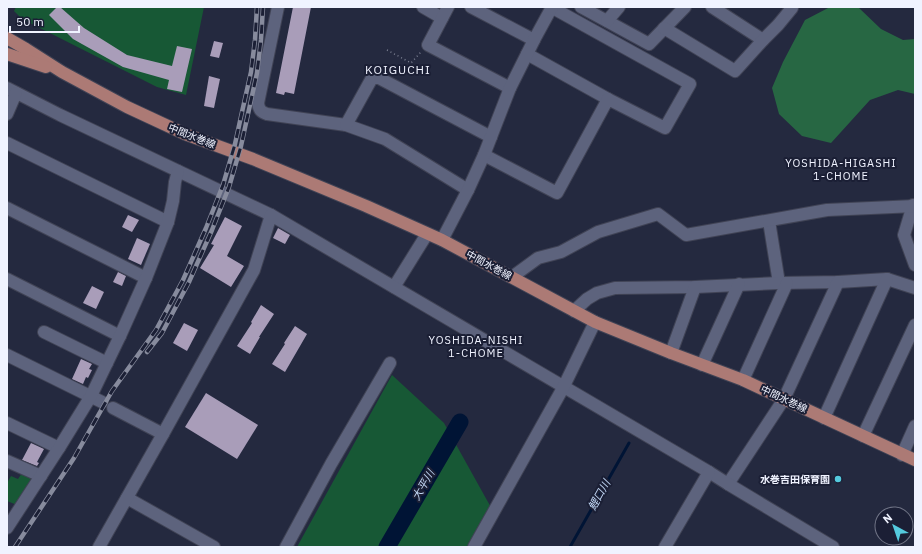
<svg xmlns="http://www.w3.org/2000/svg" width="922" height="554" viewBox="0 0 922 554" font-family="'IBM Plex Sans','Noto Sans JP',sans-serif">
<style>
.green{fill:#175835}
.forest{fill:#276743}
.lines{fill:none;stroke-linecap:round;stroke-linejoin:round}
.stream{stroke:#001435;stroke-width:3}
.river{stroke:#001435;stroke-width:17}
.building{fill:#a99db9}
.minor-casing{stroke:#404355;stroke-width:14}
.major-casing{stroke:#404355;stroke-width:14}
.path{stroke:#7d8193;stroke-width:1.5;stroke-dasharray:1 3;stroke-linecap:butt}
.minor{stroke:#5d637d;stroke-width:12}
.major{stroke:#ac7a75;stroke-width:12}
.rail-casing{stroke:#878b9d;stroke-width:4.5}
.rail{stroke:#1b1f35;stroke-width:3;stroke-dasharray:9;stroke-linecap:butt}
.poi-dot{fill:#54cade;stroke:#1b1f35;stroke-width:1.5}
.labels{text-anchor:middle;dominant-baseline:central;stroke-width:4;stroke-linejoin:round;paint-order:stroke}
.street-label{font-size:10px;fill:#f0f3ff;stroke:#1b1f35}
.poi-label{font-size:10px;font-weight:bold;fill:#f0f3ff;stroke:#1b1f35;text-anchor:end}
.neighbourhood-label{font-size:11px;letter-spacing:1px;fill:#f0f3ff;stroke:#1b1f35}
.water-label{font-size:11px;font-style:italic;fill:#c1d6f4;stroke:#1b1f35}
.quarter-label{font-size:12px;letter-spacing:1px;fill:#f0f3ff;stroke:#1b1f35}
</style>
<rect width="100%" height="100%" fill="#24293f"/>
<g class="green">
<path d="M 16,7 L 204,7 L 186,95 L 157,87 L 22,19 L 14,11 Z"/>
<path d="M 392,375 L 444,423 L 493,511 L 472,547 L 297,547 Z"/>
<path d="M 22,473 L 33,479 L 17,505 L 7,501 L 7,483 L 11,476 L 18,479 Z"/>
</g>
<path class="forest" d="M 830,7 L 851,7 L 859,8 L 881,29 L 903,40 L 915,39 L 915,94 L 898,90 L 870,100 L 831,143 L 802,136 L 779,114 L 772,88 L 783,62 L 805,20 Z"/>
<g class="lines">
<path class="stream" d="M 570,547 L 629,443"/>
<path class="river" d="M 387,547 L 460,422"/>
</g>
<g class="building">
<path d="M 57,7 L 60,7 L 84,28 L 127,55 L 172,66 L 177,46 L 192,49 L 182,92 L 167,89 L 169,80 L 123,67 L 73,39 L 49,15 Z"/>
<path d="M 293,7 L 311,7 L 294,94 L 285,92 L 284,95 L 276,93 Z"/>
<path d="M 214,41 L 223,43 L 219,58 L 210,56 Z"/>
<path d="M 209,76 L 220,79 L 214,108 L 204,106 Z"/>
<path d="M 128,215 L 139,220 L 132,232 L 122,227 Z"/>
<path d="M 225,217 L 242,226 L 227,256 L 244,266 L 231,287 L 200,268 L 214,245 L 211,244 Z"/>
<path d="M 278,228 L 290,235 L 285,244 L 273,238 Z"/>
<path d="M 137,238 L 150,244 L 141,265 L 128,259 Z"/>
<path d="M 118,272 L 126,276 L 122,286 L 113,282 Z"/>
<path d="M 92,286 L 104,292 L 96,309 L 83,303 Z"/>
<path d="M 261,305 L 274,314 L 259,337 L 260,337 L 250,354 L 237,346 L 252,323 L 251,322 Z"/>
<path d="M 184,323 L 198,330 L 187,351 L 173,343 Z"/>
<path d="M 295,326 L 307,334 L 285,372 L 272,364 L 285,344 L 284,343 Z"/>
<path d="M 81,359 L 92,364 L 89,369 L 92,370 L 88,378 L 86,377 L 83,384 L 72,379 Z"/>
<path d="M 206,393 L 258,425 L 237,459 L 185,427 Z"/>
<path d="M 31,443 L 44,449 L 37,462 L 39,463 L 37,466 L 22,460 Z"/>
</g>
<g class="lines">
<defs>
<g id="minor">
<path d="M 278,7 L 258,103 C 259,110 261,112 267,114 L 346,125 L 385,139 L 468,190"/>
<path d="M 423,7 L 442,18"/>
<path d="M 448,7 L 428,45 L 510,88"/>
<path d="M 471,7 L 534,40"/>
<path d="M 581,7 L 649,44 L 685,7"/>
<path d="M 712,7 L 763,40"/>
<path d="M 607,21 L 619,7"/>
<path d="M 664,28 L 735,71 L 763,40 L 778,25 L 792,8 L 791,7"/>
<path d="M 527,54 L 608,99"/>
<path d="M 7,88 L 60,115 L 271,215"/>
<path d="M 7,114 L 16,93"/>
<path d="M 346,125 L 372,78 L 379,78 L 491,137"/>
<path d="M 7,143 L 168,222"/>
<path d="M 484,155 L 557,193 L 608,99 L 665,128 L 690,84 L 551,7"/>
<path d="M 913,205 L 904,235 L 915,265"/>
<path d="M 7,208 L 146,278"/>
<path d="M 769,221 L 779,283"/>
<path d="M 442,240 L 468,190 L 484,155 L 510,88 L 534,40 L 552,7"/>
<path d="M 512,277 L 538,258 L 561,252 L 598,232 L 658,214 L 686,235 L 827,210 L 915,206"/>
<path d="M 7,279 L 120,336"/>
<path d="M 394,287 L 427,234"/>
<path d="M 574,311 L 587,299 L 597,293 L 615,288 L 695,287 L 779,283 L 838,282 L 887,279 L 915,288"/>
<path d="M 44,332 L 107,363"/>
<path d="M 671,353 L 695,287"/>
<path d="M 7,355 L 102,402"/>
<path d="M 702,365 L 739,284"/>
<path d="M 743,380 L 787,283"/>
<path d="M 113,408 L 163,434"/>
<path d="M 824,418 L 887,279"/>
<path d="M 7,423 L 59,448"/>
<path d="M 863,436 L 915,325"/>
<path d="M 902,455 L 915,426"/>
<path d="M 7,461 L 41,476"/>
<path d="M 728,484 L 784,399 L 838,282"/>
<path d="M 127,498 L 214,547"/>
<path d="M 7,528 L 59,448 L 91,396 L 120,336 L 146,278 L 168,222 L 173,201 L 175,182 L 178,171"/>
<path d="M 99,547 L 163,434 L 254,270 L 271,215 C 417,300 562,387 709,472 L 728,484 L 833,547"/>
<path d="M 286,547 L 331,464 L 390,363"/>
<path d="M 474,547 L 563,388 L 595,322"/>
<path d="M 665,547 L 709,472"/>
</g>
<g id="major">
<path d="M 7,38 L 26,49 L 62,72 L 127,107 L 185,134 L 253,159 L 366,206 L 442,240 L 595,322 L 671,353 L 743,380 L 915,460"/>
<path d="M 7,54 L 46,67"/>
</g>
</defs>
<use href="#minor" class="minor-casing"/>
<use href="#major" class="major-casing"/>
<path class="path" d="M 387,50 L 411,63 L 421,52"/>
<use href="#minor" class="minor"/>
<use href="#major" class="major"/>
<defs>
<g id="rail">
<path d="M 147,352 L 162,333 L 189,282 L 212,230 L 229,187 L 241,146 L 257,73 L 261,40 L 263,7"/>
<path d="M 15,547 L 74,458 L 112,391 L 156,330 L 183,280 L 206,228 L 223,185 L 235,144 L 242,112 L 251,72 L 255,40 L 257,7"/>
</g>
</defs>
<use href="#rail" class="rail-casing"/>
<use href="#rail" class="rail"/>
</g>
<circle class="poi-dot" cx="838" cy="479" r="4"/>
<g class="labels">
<g class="street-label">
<text transform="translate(192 136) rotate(22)">中間水巻線</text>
<text transform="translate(489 265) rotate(28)">中間水巻線</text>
<text transform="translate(784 399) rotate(25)">中間水巻線</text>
</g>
<g class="poi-label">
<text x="830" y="479">水巻吉田保育園</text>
</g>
<g class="neighbourhood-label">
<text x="841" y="163">YOSHIDA-HIGASHI<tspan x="841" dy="13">1-CHOME</tspan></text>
<text x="476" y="340">YOSHIDA-NISHI<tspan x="476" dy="13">1-CHOME</tspan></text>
</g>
<g class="water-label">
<text transform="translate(423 485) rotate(-60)">大平川</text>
<text transform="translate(599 495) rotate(-61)">鯉口川</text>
</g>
<g class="quarter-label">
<text x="398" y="69">KOIGUCHI</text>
</g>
</g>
<rect width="922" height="554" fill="none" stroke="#f0f3ff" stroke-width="16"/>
<g transform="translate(894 526) rotate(320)"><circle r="19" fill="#1b1f35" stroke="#707486"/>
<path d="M0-3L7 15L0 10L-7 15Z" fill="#54cade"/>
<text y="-6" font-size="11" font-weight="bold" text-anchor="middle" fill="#f0f3ff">N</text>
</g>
<path d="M10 26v6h69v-6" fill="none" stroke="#f0f3ff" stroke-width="2"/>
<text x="16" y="26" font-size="12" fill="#f0f3ff" stroke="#1b1f35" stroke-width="3" paint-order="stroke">50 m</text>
</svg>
